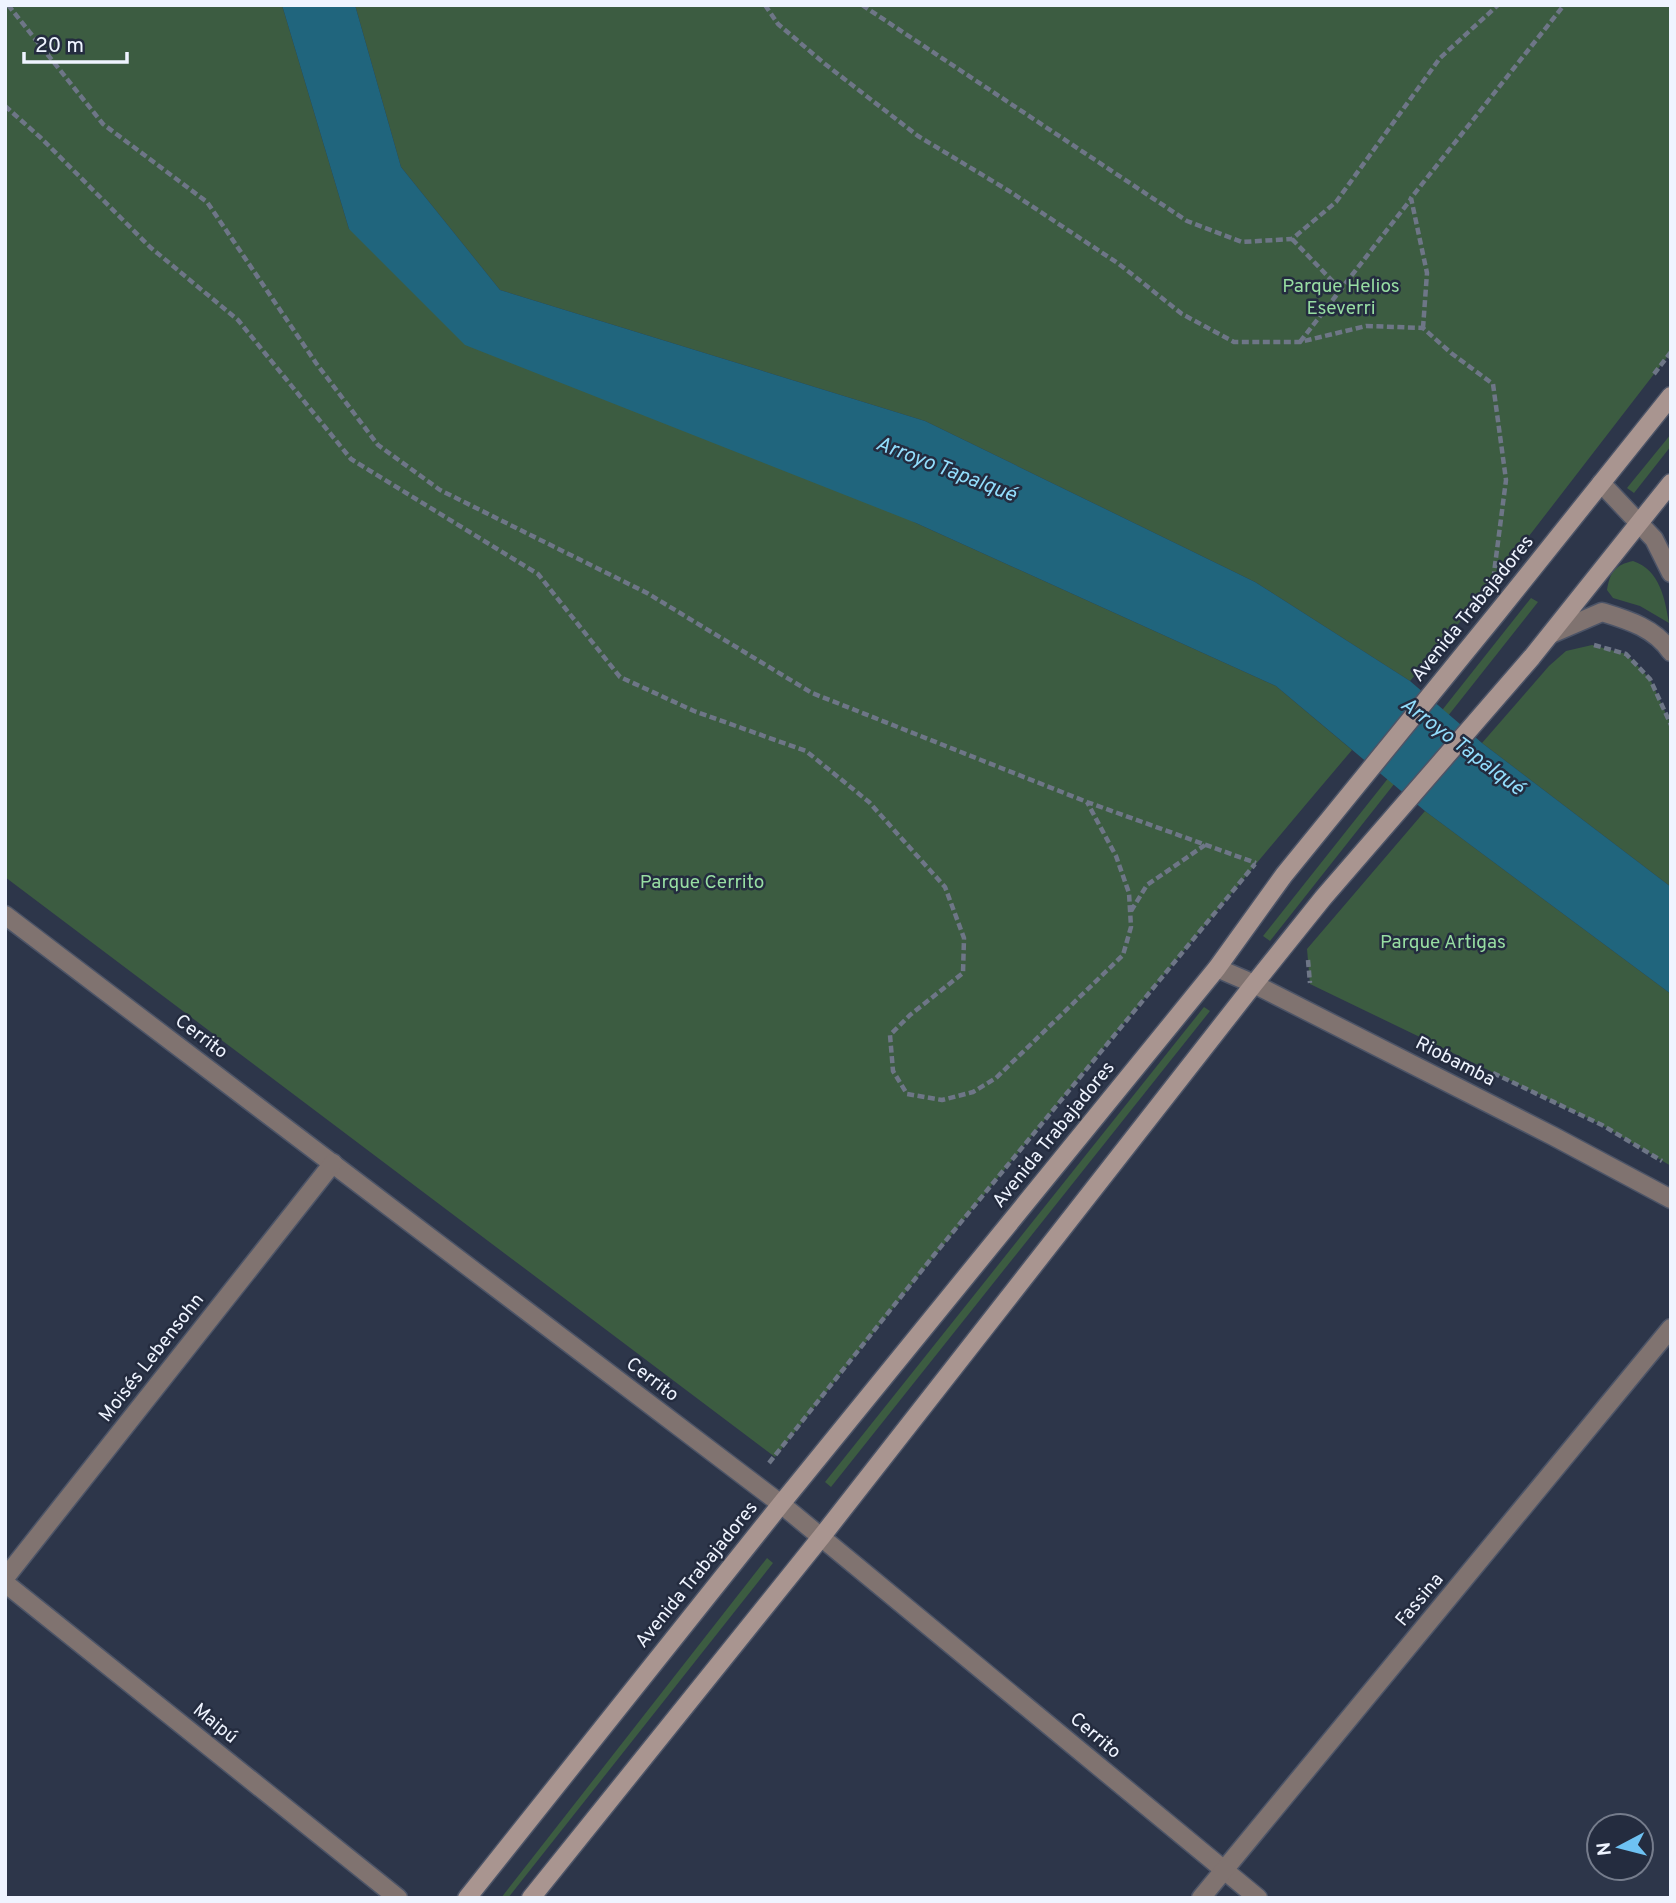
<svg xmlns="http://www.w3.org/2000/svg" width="1676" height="1903" viewBox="0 0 1676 1903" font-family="Overpass,sans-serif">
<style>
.green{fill:#3c5c41}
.water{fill:#20657d}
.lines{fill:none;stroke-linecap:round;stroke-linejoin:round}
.minor-casing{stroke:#4c5467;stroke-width:21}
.tertiary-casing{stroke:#4c5467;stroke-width:21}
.secondary-casing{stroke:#4c5467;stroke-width:21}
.path{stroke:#6e7687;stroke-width:4.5;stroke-dasharray:7 3.5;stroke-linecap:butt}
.minor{stroke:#807370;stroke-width:18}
.tertiary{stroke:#807370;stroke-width:18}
.secondary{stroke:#a99590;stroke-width:18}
.labels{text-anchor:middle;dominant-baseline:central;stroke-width:5;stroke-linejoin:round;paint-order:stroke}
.park-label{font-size:19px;fill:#97dda2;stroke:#242c3f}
.street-label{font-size:19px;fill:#eff4ff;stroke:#242c3f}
.water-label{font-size:21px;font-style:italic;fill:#92ddfc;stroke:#242c3f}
</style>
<rect width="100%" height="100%" fill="#2d364a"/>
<g class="green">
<path d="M 5,5 L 282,5 L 349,229 L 916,523 L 1276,686 L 1352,750 C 1155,982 963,1218 775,1457 L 5,877 Z"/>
<path d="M 355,5 L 1671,5 L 1671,352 L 1492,584 L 1410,681 L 1255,582 L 925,421 L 500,290 L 401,167 Z"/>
<path d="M 1671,434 L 1671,446 L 1634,493 L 1627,488 Z"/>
<path d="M 1633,561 C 1660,570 1665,599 1669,623 L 1640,606 L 1613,598 L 1607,590 C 1610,572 1615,565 1633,561 Z"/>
<path d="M 1531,598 L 1538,602 L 1270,941 L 1263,936 Z"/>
<path d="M 1592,645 L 1626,654 L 1650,679 L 1671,725 L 1671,887 L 1482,743 L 1549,666 L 1566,651 Z"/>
<path d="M 1425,811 L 1671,994 L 1671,1166 L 1602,1125 L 1310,984 L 1307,949 Z"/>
<path d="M 1204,1007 L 1210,1011 L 831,1487 L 825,1482 Z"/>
<path d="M 767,1558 L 773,1563 L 508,1898 L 501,1898 Z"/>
</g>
<path class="water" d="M 282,5 L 355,5 L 401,167 L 500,290 L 925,421 L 1255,582 L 1410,681 L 1482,743 L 1671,887 L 1671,994 L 1425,811 L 1276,686 L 916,523 L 465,345 L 349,229 Z"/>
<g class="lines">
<defs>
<g id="minor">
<path d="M 5,915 L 781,1504 L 1258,1898"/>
<path d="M 5,1578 L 333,1163"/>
<path d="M 5,1583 L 398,1898"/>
<path d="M 1201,1898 L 1671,1328"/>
</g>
<g id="tertiary">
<path d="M 1601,483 L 1654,539 L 1671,573"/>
<path d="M 1551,634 L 1602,612 C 1628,620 1655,628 1671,652"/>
<path d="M 1217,968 L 1254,984 L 1553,1136 L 1671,1199"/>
</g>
<g id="secondary">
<path d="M 467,1898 L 781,1504 L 1217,968 L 1284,875 L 1498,612 L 1671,396"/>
<path d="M 531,1898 L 822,1536 L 1254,984 L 1323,898 L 1532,657 L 1671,483"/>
</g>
</defs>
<use href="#minor" class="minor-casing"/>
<use href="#tertiary" class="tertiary-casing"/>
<use href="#secondary" class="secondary-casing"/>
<g class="path">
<path d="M 8,5 L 103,124 L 207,202 L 316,363 L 378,445 L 440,490 L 647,593 L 812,693 L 1087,802 L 1256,863"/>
<path d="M 765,5 L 778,24 L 825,64 L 918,136 L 1009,191 L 1119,264 L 1182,314 L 1234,342 L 1300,342 L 1366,326 L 1423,328 L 1451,353 L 1493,384 L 1506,480 L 1494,573"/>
<path d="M 862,5 L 1187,221 L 1242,242 L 1292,239 L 1336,202 L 1440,58 L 1498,5"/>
<path d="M 5,106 L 41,138 L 150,247 L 238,320 L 351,459 L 538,574 L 620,677 L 694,711 L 806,751 L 869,802 L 945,887 L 964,938 L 963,973 L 910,1015 L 890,1035 L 893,1071 L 907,1094 L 942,1100 L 973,1092 L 996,1078 L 1123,955 L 1131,927 L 1129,893 L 1116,856 L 1087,802"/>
<path d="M 1292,239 L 1341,290"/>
<path d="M 1423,328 L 1427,273 L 1411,198 L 1564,5"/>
<path d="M 1300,342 L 1411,199"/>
<path d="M 1654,374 L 1671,352"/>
<path d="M 1594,645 L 1626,654 L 1650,679 L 1671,725"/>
<path d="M 1131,911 L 1147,885 L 1205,845"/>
<path d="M 1308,960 L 1310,983"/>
<path d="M 1493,1073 L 1602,1125 L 1662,1161"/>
<path d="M 769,1463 L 934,1255 L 1255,864"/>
</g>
<use href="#minor" class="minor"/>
<use href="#tertiary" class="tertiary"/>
<use href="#secondary" class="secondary"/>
</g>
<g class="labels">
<g class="park-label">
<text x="1341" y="287">Parque Helios<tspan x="1341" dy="22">Eseverri</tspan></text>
<text x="702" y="883">Parque Cerrito</text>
<text x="1443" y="943">Parque Artigas</text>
</g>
<g class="street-label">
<text transform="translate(1473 609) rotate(-51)">Avenida Trabajadores</text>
<text transform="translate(201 1037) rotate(37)">Cerrito</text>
<text transform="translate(1455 1062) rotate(27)">Riobamba</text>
<text transform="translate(1054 1135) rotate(-51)">Avenida Trabajadores</text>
<text transform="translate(152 1358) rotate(-52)">Moisés Lebensohn</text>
<text transform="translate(652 1380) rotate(37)">Cerrito</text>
<text transform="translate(697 1575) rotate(-51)">Avenida Trabajadores</text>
<text transform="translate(1420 1600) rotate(-50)">Fassina</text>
<text transform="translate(215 1724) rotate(39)">Maipú</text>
<text transform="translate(1095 1736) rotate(40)">Cerrito</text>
</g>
<g class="water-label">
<text transform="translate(946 470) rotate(21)">Arroyo Tapalqué</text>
<text transform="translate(1462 747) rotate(37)">Arroyo Tapalqué</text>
</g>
</g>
<rect width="1676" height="1903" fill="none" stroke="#eff4ff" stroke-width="14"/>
<g transform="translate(1620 1847) rotate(263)"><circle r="33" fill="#242c3f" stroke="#757c8c" stroke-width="2"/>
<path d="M0-5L12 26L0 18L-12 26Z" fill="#6ec2f3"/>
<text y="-10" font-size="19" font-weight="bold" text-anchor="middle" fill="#eff4ff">N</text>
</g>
<path d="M24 52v10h103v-10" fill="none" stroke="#eff4ff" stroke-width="3.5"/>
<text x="35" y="52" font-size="21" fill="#eff4ff" stroke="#242c3f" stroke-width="5" paint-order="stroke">20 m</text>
</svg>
